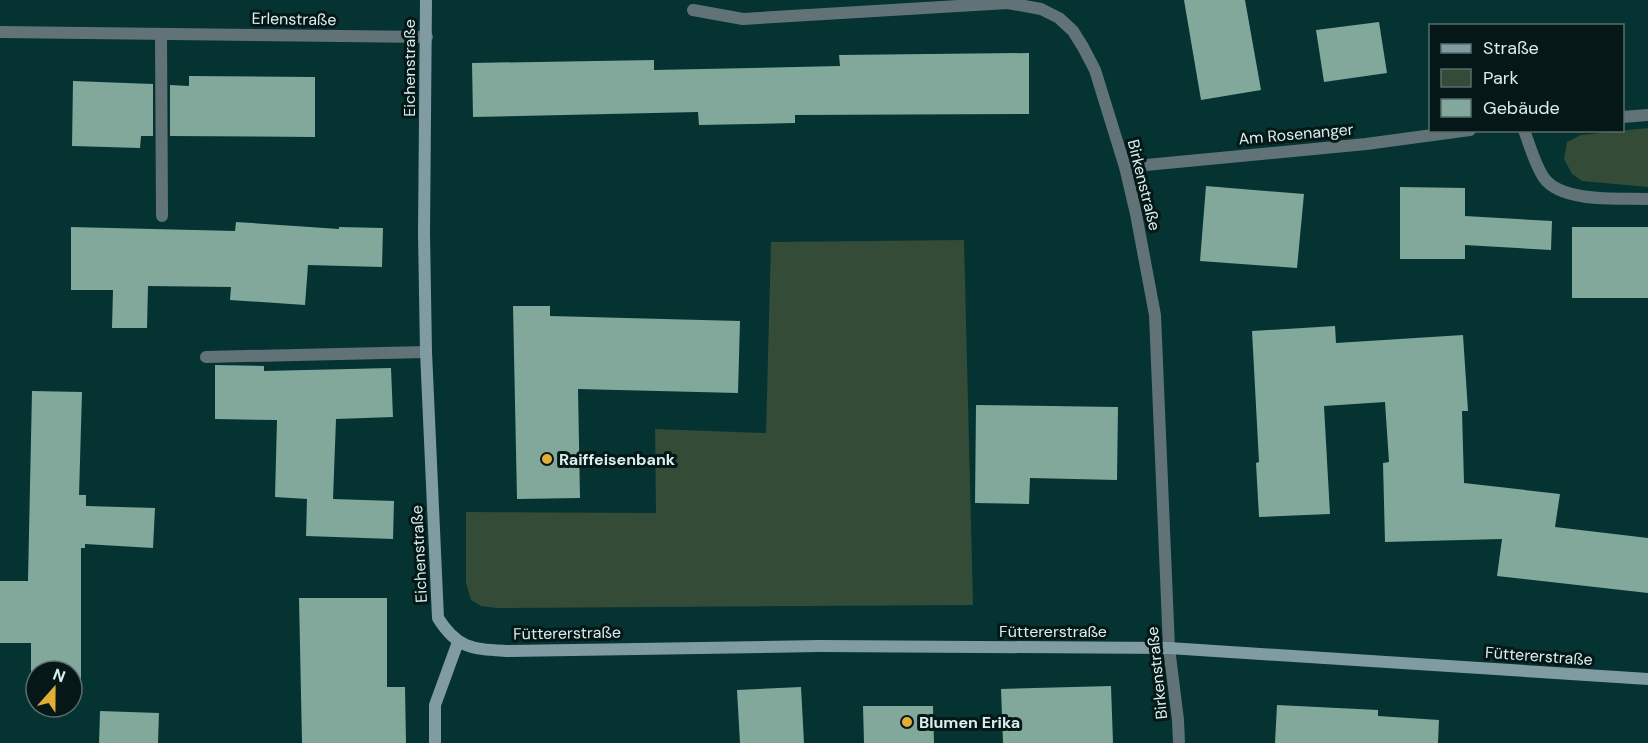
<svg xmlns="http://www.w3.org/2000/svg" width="1648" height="743" viewBox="0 0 1648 743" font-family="'DM Sans',sans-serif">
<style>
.green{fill:#334b37}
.building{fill:#81a89a}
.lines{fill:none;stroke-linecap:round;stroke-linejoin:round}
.lane{stroke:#627377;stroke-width:12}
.street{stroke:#627377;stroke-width:12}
.secondary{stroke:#809ba2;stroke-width:12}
.poi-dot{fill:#e2af34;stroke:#061717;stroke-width:2}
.labels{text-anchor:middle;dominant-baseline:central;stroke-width:6;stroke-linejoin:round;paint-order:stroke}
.street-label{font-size:16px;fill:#d9efee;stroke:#061717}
.poi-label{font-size:16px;font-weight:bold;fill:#d9efee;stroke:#061717;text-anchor:start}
</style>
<rect width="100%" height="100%" fill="#043332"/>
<g class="green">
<path d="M 1648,128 L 1648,187 L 1582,181 L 1572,174 L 1564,159 L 1567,142 L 1581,135 Z"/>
<path d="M 964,240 L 973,605 L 496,608 L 481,606 L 471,600 L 466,583 L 466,512 L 656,513 L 655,429 L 766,433 L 771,242 Z"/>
</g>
<g class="building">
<path d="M 1184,0 L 1245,0 L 1261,90 L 1201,100 Z"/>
<path d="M 1379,22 L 1387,73 L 1324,82 L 1316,30 Z"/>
<path d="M 1029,53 L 1029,114 L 795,115 L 795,123 L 699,125 L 698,112 L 473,117 L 472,63 L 654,60 L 654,70 L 840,66 L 839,55 Z"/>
<path d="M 189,76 L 315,77 L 315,137 L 170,136 L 170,85 L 189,86 Z"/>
<path d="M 73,81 L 153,84 L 153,136 L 141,136 L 140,148 L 72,146 Z"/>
<path d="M 1206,186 L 1304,194 L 1297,268 L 1200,261 Z"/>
<path d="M 1400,187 L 1465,188 L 1465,216 L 1552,221 L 1551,250 L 1465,245 L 1465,259 L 1400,259 Z"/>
<path d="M 236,222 L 339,229 L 339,227 L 383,228 L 382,267 L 308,265 L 305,305 L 230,300 L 231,287 L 148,286 L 147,328 L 112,328 L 113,290 L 71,290 L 71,227 L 235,231 Z"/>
<rect x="1572" y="227" width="76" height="71"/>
<path d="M 513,306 L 550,306 L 550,316 L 740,321 L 738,393 L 578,389 L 580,498 L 517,499 Z"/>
<path d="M 1335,326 L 1336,343 L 1463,335 L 1468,411 L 1462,411 L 1464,483 L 1560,494 L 1555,527 L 1648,538 L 1648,593 L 1497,576 L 1502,539 L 1385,542 L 1383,463 L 1389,462 L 1385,402 L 1324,406 L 1330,514 L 1259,517 L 1256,463 L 1259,462 L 1252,331 Z"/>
<path d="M 215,365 L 264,366 L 264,371 L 391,368 L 393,417 L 336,419 L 333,499 L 394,501 L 393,539 L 306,536 L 307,499 L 275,497 L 277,420 L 215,419 Z"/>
<path d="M 32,391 L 82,392 L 79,495 L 86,495 L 86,506 L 155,508 L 153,548 L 85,544 L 85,548 L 81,548 L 81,684 L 72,684 L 72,671 L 36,671 L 36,684 L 31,684 L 31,643 L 0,643 L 0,581 L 28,581 Z"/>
<path d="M 976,405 L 1118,407 L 1117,480 L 1030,478 L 1029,504 L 975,503 Z"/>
<path d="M 299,598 L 387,598 L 387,687 L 405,687 L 406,743 L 302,743 Z"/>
<path d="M 1111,686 L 1113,743 L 1003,743 L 1001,689 Z"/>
<path d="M 801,687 L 804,743 L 740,743 L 737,690 Z"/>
<path d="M 1277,705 L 1378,710 L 1378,716 L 1439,720 L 1438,743 L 1275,743 Z"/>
<path d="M 863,706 L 933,706 L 934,743 L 864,743 Z"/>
<path d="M 100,711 L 159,713 L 158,743 L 99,743 Z"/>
</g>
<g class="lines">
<g class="lane">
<path d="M 161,34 L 162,216"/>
<path d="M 206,357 L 426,352"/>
</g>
<g class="street">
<path d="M 693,10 L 743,19 L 1008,3 L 1041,9 L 1059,18 L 1073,31 L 1083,47 L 1095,70 L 1125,167 L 1136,214 L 1155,315 L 1169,648 L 1178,720 L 1179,743"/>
<path d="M 0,32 L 427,37"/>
<path d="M 1622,117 L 1648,115"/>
<path d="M 1524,130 C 1530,146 1535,165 1544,178 C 1562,203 1620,198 1648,199"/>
<path d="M 1125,167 L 1366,144 L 1470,130"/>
</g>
<g class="secondary">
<path d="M 426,0 L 424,233 L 426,352 L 438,618 C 458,650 474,649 509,651 L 820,646 L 1169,648 L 1648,679"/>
<path d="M 435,743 L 435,705 L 458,642"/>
</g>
</g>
<g class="poi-dot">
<circle cx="547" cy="459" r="6"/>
<circle cx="907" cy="722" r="6"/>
</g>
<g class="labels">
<g class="street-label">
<text transform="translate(294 19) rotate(1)">Erlenstraße</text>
<text transform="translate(409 68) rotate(-90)">Eichenstraße</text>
<text transform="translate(1296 134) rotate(-5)">Am Rosenanger</text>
<text transform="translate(1144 185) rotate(76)">Birkenstraße</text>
<text transform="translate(419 554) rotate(-93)">Eichenstraße</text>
<text x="1053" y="631">Füttererstraße</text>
<text transform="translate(567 633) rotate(-1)">Füttererstraße</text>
<text transform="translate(1539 656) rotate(4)">Füttererstraße</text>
<text transform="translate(1157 673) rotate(-96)">Birkenstraße</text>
</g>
<g class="poi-label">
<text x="559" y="459">Raiffeisenbank</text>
<text x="919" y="722">Blumen Erika</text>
</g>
</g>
<rect x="1429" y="24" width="195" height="108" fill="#061717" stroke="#5a6d6d" stroke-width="1.5"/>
<rect x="1441" y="44" width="30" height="9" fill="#809ba2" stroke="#5a6d6d" stroke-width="1.5"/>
<text x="1483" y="54" font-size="18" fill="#d9efee">Straße</text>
<rect x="1441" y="69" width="30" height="18" fill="#334b37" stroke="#5a6d6d" stroke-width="1.5"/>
<text x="1483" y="84" font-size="18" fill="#d9efee">Park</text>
<rect x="1441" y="99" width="30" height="18" fill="#81a89a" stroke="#5a6d6d" stroke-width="1.5"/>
<text x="1483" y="114" font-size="18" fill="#d9efee">Gebäude</text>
<g transform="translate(54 689) rotate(21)"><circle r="28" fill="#061717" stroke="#5a6d6d" stroke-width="1.5"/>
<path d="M0-4.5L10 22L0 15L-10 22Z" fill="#e2af34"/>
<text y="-9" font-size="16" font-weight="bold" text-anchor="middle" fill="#d9efee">N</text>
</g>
</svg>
